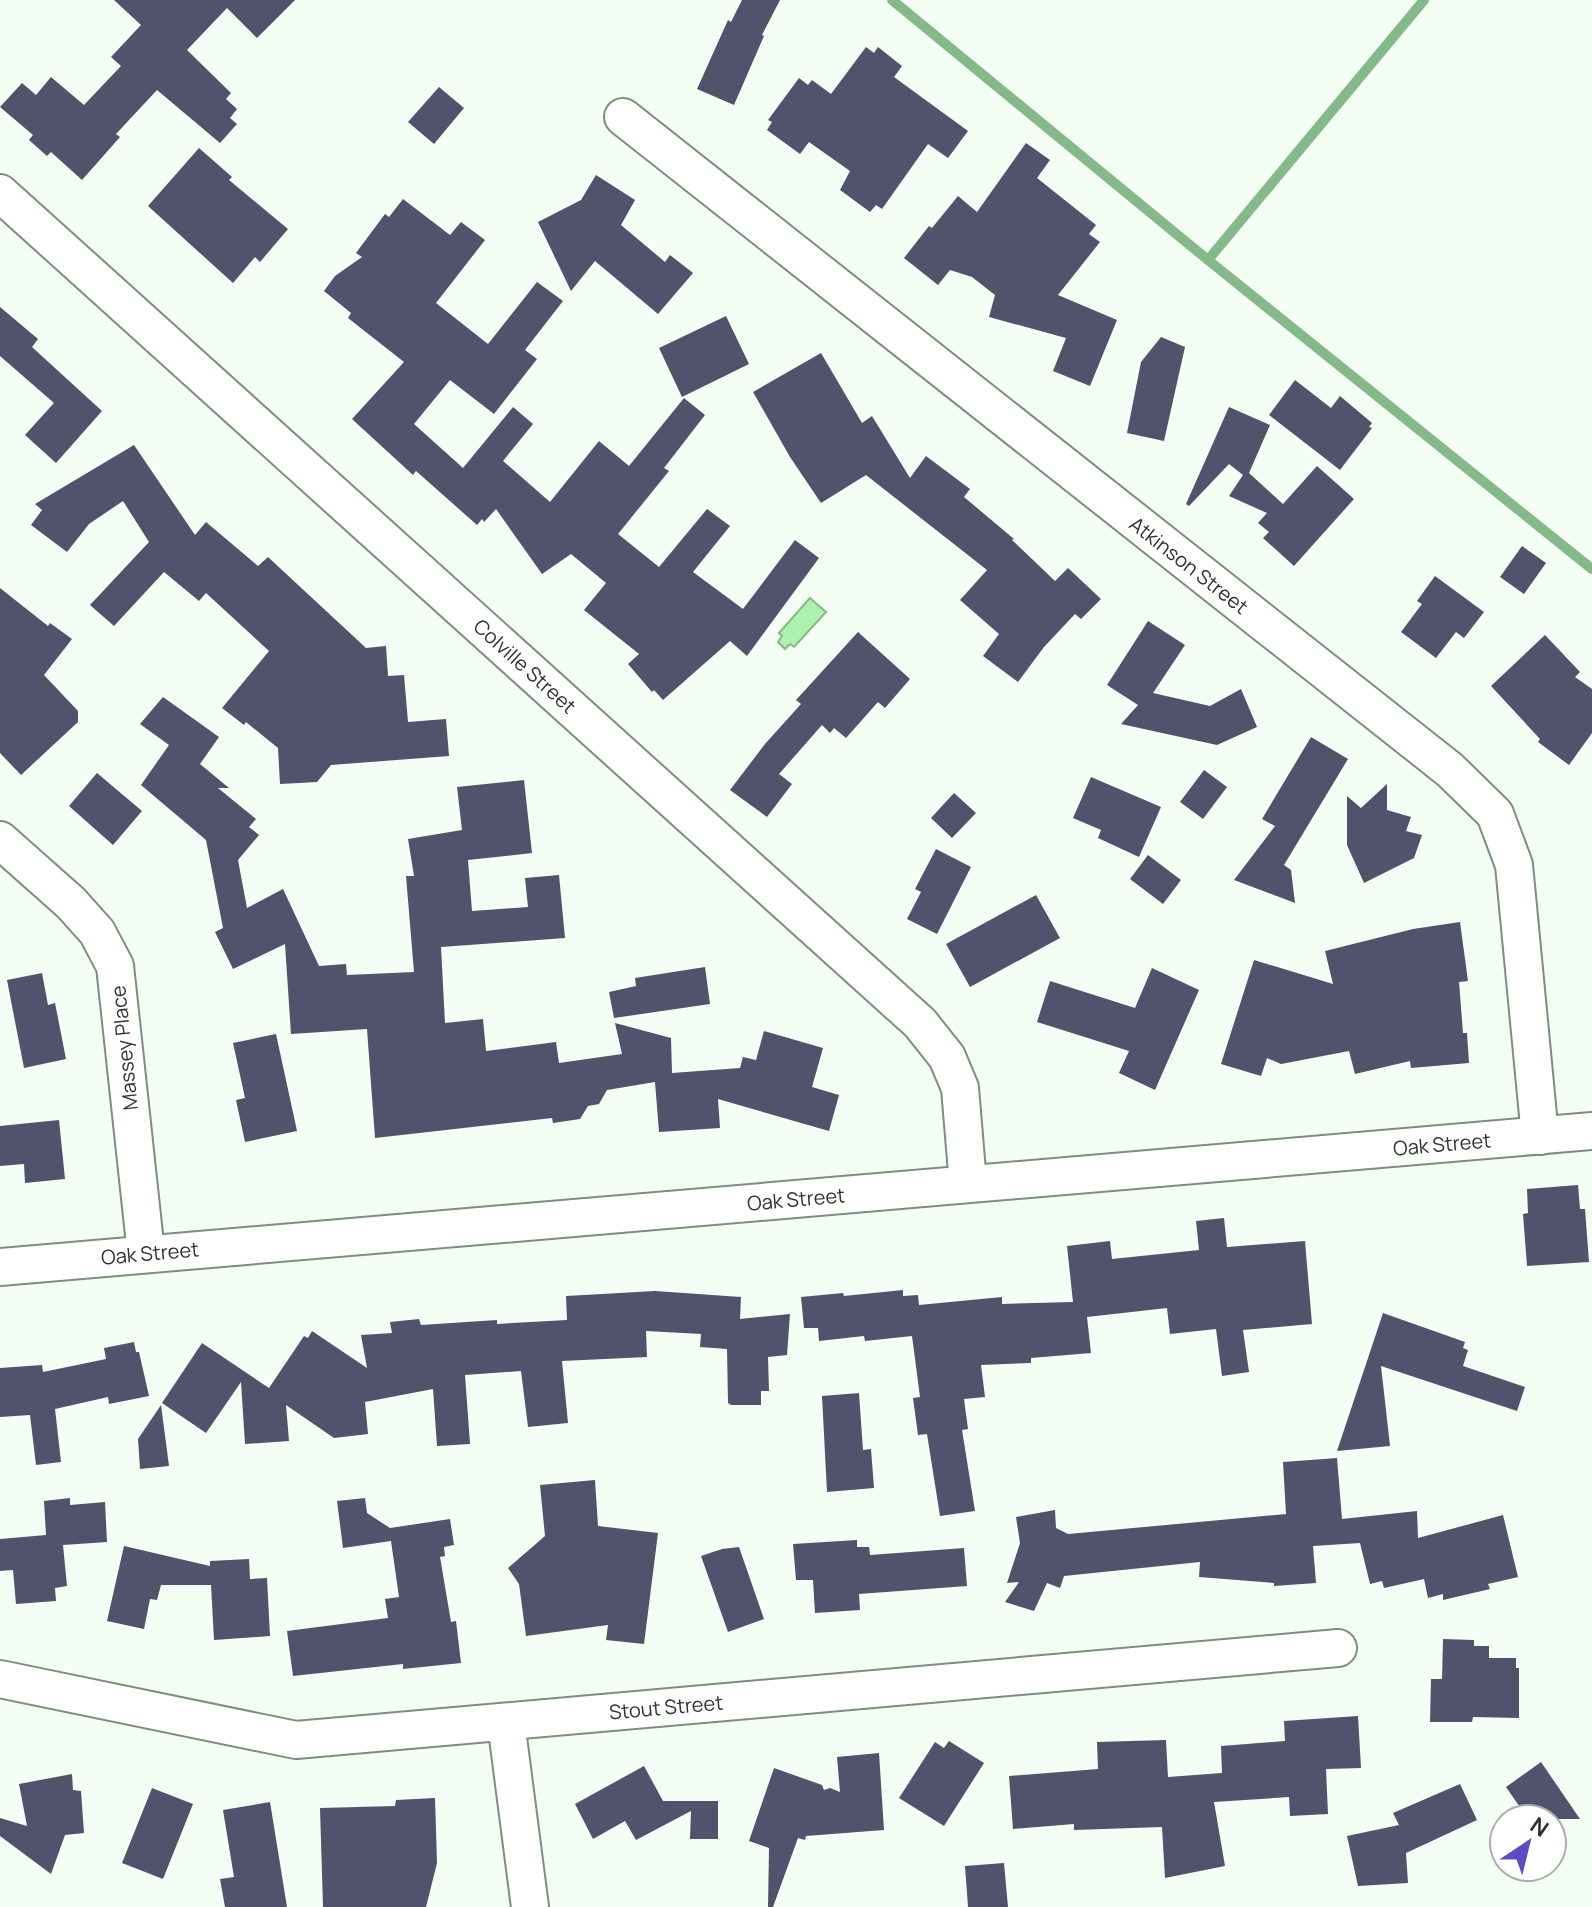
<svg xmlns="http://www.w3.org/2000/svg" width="1592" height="1907" viewBox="0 0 1592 1907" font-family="Manrope,sans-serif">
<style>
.water{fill:#acf1af;stroke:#86b988;stroke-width:2}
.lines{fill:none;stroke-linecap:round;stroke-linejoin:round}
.stream{stroke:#86b988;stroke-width:10}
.building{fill:#51526b}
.minor-casing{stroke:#7a907a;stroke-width:40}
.minor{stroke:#fff;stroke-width:36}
.labels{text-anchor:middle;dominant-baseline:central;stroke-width:8;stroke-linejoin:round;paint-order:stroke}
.street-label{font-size:20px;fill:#2c352c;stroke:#fff}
</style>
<rect width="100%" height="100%" fill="#f4fef4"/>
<path class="water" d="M 810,598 L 826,612 L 794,647 L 790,644 L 785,649 L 778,642 L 782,636 L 779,633 Z"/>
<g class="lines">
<g class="stream">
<path d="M 892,0 L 1208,260 L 1592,569"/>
<path d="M 1208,260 L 1424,0"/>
</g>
</g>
<g class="building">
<path d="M 114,0 L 295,0 L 257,38 L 227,8 L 187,50 L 231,93 L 226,99 L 237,109 L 230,118 L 237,124 L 220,143 L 157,90 L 116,134 L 120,137 L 82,180 L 51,152 L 47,156 L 29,140 L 33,135 L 0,107 L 22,83 L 36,95 L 51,77 L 84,105 L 121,66 L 111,57 L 141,25 Z"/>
<path d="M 742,0 L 780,0 L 762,35 L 764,36 L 734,105 L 697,89 L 728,20 L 731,22 Z"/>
<path d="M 866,47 L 874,53 L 878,47 L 902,66 L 894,77 L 968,131 L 948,158 L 928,144 L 882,209 L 876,205 L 870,212 L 840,190 L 850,171 L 809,142 L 800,154 L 767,130 L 772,122 L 768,120 L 799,78 L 808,85 L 812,80 L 831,94 Z"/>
<path d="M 439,87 L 464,108 L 434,144 L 408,122 Z"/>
<path d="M 1026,143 L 1050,160 L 1037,178 L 1096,225 L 1089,234 L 1100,242 L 1058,295 L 1117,320 L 1090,386 L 1053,371 L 1066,338 L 989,317 L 995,295 L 972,277 L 950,270 L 938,285 L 904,258 L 929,226 L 932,228 L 958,196 L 977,212 Z"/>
<path d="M 199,148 L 232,177 L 229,180 L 288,229 L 260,262 L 255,257 L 233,283 L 148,206 Z"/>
<path d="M 596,175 L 635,200 L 621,225 L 665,262 L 670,255 L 693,273 L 658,314 L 595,261 L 571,291 L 538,222 L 581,200 Z"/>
<path d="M 403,199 L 450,235 L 461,222 L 485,240 L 436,303 L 488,344 L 537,282 L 563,301 L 525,350 L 537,359 L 494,414 L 450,380 L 414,424 L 463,468 L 513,407 L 533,424 L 503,461 L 550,502 L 599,441 L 629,466 L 684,398 L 705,415 L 664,468 L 669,471 L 618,534 L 659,567 L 707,509 L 730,526 L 693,572 L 743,609 L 795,540 L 819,558 L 747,656 L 730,641 L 663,700 L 654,690 L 652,692 L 628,664 L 639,654 L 584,610 L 606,583 L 571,554 L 542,574 L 496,509 L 484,522 L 482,519 L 477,525 L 416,471 L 413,475 L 352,419 L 404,362 L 348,318 L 351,313 L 324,291 L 335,276 L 362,257 L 356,253 L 385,214 L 389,217 Z"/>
<path d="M 0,307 L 38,339 L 32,347 L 102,411 L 56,463 L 25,435 L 54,403 L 0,356 Z"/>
<path d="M 726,316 L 749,364 L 682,397 L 659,348 Z"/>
<path d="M 1161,337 L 1185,347 L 1164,441 L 1127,433 L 1141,362 Z"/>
<path d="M 821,353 L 862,423 L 872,416 L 910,478 L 926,456 L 970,489 L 964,497 L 1014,539 L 1012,540 L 1055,581 L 1068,568 L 1101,599 L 1081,619 L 1075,614 L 1044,647 L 1018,682 L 983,656 L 999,634 L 960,600 L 987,570 L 866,475 L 821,503 L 790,457 L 753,392 Z"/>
<path d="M 1295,380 L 1331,408 L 1340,396 L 1372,423 L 1369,427 L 1372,428 L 1340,470 L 1269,415 Z"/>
<path d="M 1229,407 L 1270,425 L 1249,473 L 1283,504 L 1317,466 L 1354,499 L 1294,566 L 1263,538 L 1269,532 L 1258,523 L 1267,513 L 1229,496 L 1243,475 L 1229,464 L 1189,506 L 1186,504 Z"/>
<path d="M 134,445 L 195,535 L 206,522 L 258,566 L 268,557 L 366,648 L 386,646 L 388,676 L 404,675 L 408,722 L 446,719 L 449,756 L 331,765 L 317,782 L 280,784 L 278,748 L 246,722 L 244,725 L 222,708 L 269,651 L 206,593 L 199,601 L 164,572 L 114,626 L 90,605 L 149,542 L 123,501 L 89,524 L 67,552 L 31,525 L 42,510 L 35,504 Z"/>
<path d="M 1522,546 L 1546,563 L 1524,594 L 1500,577 Z"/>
<path d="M 1435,576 L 1484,612 L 1464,638 L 1456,632 L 1436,658 L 1401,632 L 1422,604 L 1417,601 Z"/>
<path d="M 0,588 L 48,626 L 50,623 L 72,639 L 44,675 L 78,711 L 78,722 L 21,775 L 0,753 Z"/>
<path d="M 1148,621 L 1185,645 L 1153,693 L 1210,706 L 1241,689 L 1257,727 L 1217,745 L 1121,724 L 1138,705 L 1107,685 Z"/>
<path d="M 858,632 L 910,679 L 885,708 L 878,702 L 846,738 L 834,728 L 830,733 L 822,725 L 779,774 L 792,784 L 767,817 L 730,790 L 765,744 L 801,704 L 796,700 Z"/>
<path d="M 1545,635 L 1580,672 L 1575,677 L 1592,689 L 1592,733 L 1569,765 L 1538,742 L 1540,739 L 1491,686 Z"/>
<path d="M 163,697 L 219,737 L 200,764 L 229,788 L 218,788 L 256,819 L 249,827 L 259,835 L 238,860 L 247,908 L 283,889 L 319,966 L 346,964 L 347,975 L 414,972 L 406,876 L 414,876 L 408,839 L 462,830 L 457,787 L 524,780 L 532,853 L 468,860 L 472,911 L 528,907 L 525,878 L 559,875 L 565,938 L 441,947 L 445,1023 L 483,1019 L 486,1051 L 556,1042 L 559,1063 L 622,1054 L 615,1023 L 671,1038 L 672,1073 L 740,1068 L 743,1057 L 756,1060 L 764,1031 L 823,1048 L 812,1087 L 839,1095 L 829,1131 L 718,1099 L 720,1128 L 659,1132 L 655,1082 L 607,1090 L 599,1104 L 588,1106 L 580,1119 L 553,1123 L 552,1118 L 375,1138 L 367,1029 L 291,1034 L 285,944 L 233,969 L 215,932 L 223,928 L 206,840 L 141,785 L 169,745 L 140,724 Z"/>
<path d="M 1311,737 L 1348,759 L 1284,865 L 1291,870 L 1295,903 L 1234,880 L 1275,826 L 1262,819 Z"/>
<path d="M 1204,770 L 1227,787 L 1203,819 L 1180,802 Z"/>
<path d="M 97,773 L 142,811 L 113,845 L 69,806 Z"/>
<path d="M 1091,777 L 1161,807 L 1139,857 L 1098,838 L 1101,830 L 1073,818 Z"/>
<path d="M 1387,784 L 1387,810 L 1411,817 L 1406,831 L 1422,835 L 1414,858 L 1364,883 L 1347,845 L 1347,796 L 1361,808 Z"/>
<path d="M 954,793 L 976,813 L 952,838 L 931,818 Z"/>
<path d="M 936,849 L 971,867 L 937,934 L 907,919 L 921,892 L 915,889 Z"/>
<path d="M 1148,855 L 1181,880 L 1163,904 L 1130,879 Z"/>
<path d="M 1036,895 L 1060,938 L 970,987 L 946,944 Z"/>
<path d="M 1460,922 L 1468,981 L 1459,982 L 1463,1033 L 1467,1033 L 1469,1063 L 1411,1068 L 1410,1061 L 1355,1074 L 1349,1051 L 1281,1064 L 1267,1058 L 1261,1076 L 1221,1064 L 1254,960 L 1333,984 L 1325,951 L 1413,929 Z"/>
<path d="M 705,967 L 710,1004 L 614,1018 L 609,992 L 636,986 L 635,978 Z"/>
<path d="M 1152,968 L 1199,990 L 1155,1090 L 1119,1073 L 1129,1051 L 1037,1022 L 1050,981 L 1135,1008 Z"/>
<path d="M 42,973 L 48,1005 L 55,1003 L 66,1059 L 24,1068 L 7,980 Z"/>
<path d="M 276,1034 L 297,1131 L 245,1142 L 236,1100 L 245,1098 L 233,1043 Z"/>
<path d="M 59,1120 L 65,1179 L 25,1183 L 24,1164 L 0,1166 L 0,1126 Z"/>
<path d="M 1578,1185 L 1580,1209 L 1585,1209 L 1589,1262 L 1527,1266 L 1523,1214 L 1528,1213 L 1527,1189 Z"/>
<path d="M 1224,1218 L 1227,1247 L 1305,1241 L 1312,1324 L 1243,1330 L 1249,1372 L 1222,1376 L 1216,1329 L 1170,1334 L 1167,1308 L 1087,1317 L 1091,1353 L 1031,1358 L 1031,1363 L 981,1365 L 985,1397 L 964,1399 L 968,1429 L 962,1430 L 975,1511 L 940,1516 L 927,1434 L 918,1435 L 913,1398 L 920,1397 L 912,1336 L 865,1341 L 864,1336 L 819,1341 L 818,1328 L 804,1328 L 801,1297 L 843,1293 L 844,1296 L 903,1290 L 903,1296 L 918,1295 L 919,1305 L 1002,1297 L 1002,1304 L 1073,1302 L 1067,1246 L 1110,1241 L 1112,1259 L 1199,1250 L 1196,1221 Z"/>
<path d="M 655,1291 L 741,1297 L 740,1319 L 790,1314 L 787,1355 L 768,1357 L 769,1391 L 761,1391 L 761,1405 L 731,1405 L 728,1403 L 727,1349 L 700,1347 L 701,1334 L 646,1331 L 647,1357 L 562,1361 L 568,1423 L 528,1427 L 521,1371 L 465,1375 L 470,1444 L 437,1446 L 433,1389 L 365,1402 L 368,1434 L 334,1438 L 286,1405 L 289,1441 L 245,1444 L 241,1382 L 206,1433 L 162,1403 L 202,1343 L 269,1388 L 304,1336 L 308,1338 L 312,1331 L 367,1368 L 361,1335 L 392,1333 L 390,1322 L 419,1319 L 421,1325 L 497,1320 L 497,1324 L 567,1320 L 566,1296 Z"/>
<path d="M 1383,1313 L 1465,1342 L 1463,1348 L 1468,1350 L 1463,1366 L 1525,1387 L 1517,1411 L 1381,1366 L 1390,1446 L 1337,1451 Z"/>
<path d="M 134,1342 L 136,1352 L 139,1352 L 149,1396 L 109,1404 L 108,1397 L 55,1409 L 61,1462 L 36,1465 L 30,1415 L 0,1417 L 0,1368 L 42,1365 L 43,1372 L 106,1359 L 104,1348 Z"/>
<path d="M 859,1393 L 863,1450 L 871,1449 L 874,1488 L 827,1492 L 822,1396 Z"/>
<path d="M 161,1405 L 169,1466 L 140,1469 L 138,1439 Z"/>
<path d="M 1337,1458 L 1342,1519 L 1417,1511 L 1418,1538 L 1503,1515 L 1518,1577 L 1488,1584 L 1490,1589 L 1443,1600 L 1443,1594 L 1428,1598 L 1424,1579 L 1384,1588 L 1382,1581 L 1370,1584 L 1360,1543 L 1313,1546 L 1316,1583 L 1274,1586 L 1274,1583 L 1199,1577 L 1200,1562 L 1064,1576 L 1060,1588 L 1047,1583 L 1034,1611 L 1005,1602 L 1019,1582 L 1007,1583 L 1020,1543 L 1016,1517 L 1055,1510 L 1056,1528 L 1068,1534 L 1286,1514 L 1283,1462 Z"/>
<path d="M 595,1480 L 598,1526 L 658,1533 L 644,1644 L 606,1640 L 608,1625 L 526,1636 L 519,1584 L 508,1568 L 545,1536 L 540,1485 Z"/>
<path d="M 70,1498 L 70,1505 L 105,1502 L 107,1542 L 63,1545 L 67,1586 L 55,1588 L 56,1601 L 16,1604 L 13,1570 L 0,1571 L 0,1539 L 46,1535 L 44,1501 Z"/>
<path d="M 365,1498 L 367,1513 L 390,1528 L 450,1519 L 454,1545 L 444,1547 L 445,1556 L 440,1557 L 451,1622 L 456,1621 L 461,1663 L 403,1669 L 403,1664 L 293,1676 L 287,1631 L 388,1618 L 385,1599 L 399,1597 L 391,1541 L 343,1548 L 337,1501 Z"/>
<path d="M 857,1540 L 857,1547 L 869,1547 L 870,1555 L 964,1548 L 967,1586 L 859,1594 L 860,1610 L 815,1613 L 813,1580 L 796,1580 L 793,1544 Z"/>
<path d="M 124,1546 L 210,1566 L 210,1561 L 249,1559 L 250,1579 L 267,1578 L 270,1636 L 214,1640 L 211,1585 L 161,1585 L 157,1600 L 150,1599 L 144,1629 L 107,1621 Z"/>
<path d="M 739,1547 L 764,1619 L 728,1632 L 701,1556 L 722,1549 Z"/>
<path d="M 1443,1639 L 1474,1640 L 1474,1646 L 1489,1646 L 1489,1658 L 1516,1658 L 1516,1668 L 1519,1668 L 1519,1718 L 1473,1717 L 1472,1722 L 1430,1722 L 1431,1679 L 1442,1679 Z"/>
<path d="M 1358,1716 L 1361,1768 L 1326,1769 L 1328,1814 L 1290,1816 L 1289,1797 L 1214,1802 L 1225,1866 L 1165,1878 L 1162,1827 L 1074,1830 L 1074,1824 L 1013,1829 L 1009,1776 L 1098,1769 L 1097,1742 L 1166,1740 L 1168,1777 L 1222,1773 L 1221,1746 L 1285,1741 L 1284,1721 Z"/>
<path d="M 949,1741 L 984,1763 L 944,1826 L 899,1798 L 935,1742 L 944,1748 Z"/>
<path d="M 879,1753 L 884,1830 L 806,1836 L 805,1840 L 798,1838 L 773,1907 L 768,1907 L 769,1848 L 749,1841 L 774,1768 L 822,1785 L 824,1790 L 830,1788 L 840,1792 L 837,1757 Z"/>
<path d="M 1541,1762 L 1580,1819 L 1528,1819 L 1506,1787 Z"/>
<path d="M 644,1766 L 663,1801 L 718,1801 L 718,1839 L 690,1839 L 691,1811 L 636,1840 L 625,1821 L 593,1839 L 575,1804 Z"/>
<path d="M 72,1774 L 73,1790 L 81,1791 L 84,1833 L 65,1835 L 51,1874 L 0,1836 L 0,1818 L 27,1826 L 19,1784 Z"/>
<path d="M 1460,1784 L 1477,1820 L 1406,1853 L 1408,1883 L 1358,1886 L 1347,1836 L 1399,1825 L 1393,1813 Z"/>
<path d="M 152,1788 L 193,1804 L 163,1879 L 122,1863 Z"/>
<path d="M 435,1798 L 437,1863 L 426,1907 L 323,1907 L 320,1808 L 395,1806 L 396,1800 Z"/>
<path d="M 270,1802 L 287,1907 L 225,1907 L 220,1879 L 234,1877 L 223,1810 Z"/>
<path d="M 1004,1863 L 1008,1907 L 968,1907 L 965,1866 Z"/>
</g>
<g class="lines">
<defs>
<g id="minor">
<path d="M 623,117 L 1450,770 L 1495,814 L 1514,865 L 1540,1136"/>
<path d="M 0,193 L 920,1023 L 947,1057 L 960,1088 L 968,1184"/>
<path d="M 0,840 L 71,903 L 97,932 L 115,966 L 146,1253"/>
<path d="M 0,1267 L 1592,1131"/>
<path d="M 0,1679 L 296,1740 L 1338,1648"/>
<path d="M 506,1722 L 530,1907"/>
</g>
</defs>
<use href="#minor" class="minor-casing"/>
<use href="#minor" class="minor"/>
</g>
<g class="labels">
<g class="street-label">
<text transform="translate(1189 565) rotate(38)">Atkinson Street</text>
<text transform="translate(525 666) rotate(42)">Colville Street</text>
<text transform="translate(124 1048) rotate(-96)">Massey Place</text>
<text transform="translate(1442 1144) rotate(-5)">Oak Street</text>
<text transform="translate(796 1199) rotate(-5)">Oak Street</text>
<text transform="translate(150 1253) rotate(-5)">Oak Street</text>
<text transform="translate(666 1707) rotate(-5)">Stout Street</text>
</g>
</g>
<g transform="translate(1528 1843) rotate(35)"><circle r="38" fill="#ffffff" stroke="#abaeab" stroke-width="2"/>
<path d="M0-6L14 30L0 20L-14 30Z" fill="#5c4cc4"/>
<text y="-12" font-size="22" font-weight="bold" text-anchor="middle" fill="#2c352c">N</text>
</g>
</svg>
